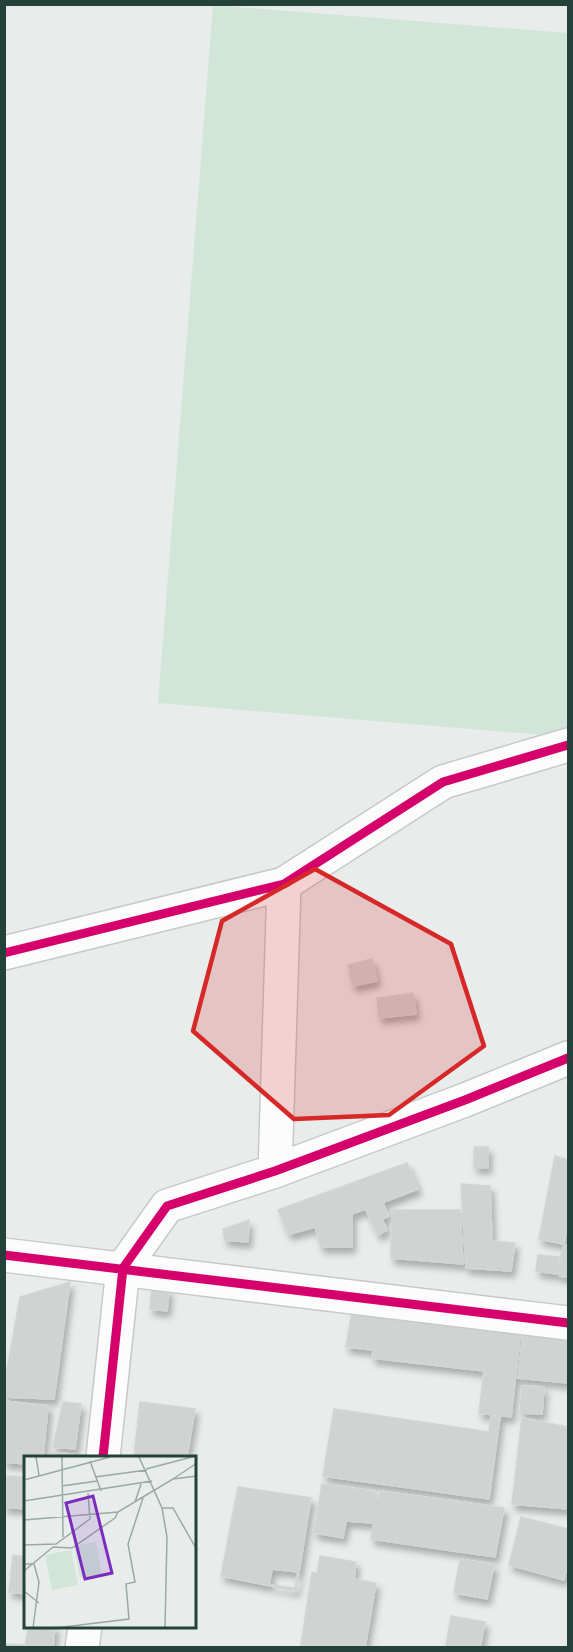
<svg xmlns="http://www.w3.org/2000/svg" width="573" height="1652" viewBox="0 0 573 1652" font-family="Quicksand,sans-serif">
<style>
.green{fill:#d1e6d8}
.building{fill:#cfd4d2;stroke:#d1d6d4;stroke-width:1.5;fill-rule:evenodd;filter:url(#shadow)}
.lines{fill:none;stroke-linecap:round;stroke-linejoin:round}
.minor-casing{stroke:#c5cac8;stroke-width:36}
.minor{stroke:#fcfcfc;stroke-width:33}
.cycleway-casing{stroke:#f7fbf9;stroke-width:13}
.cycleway{stroke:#d6006c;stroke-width:9}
.marked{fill:#d62828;fill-opacity:0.2;stroke:#d62828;stroke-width:4.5;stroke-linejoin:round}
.inset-road{fill:none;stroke:#9aa9a4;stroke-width:1.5}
.view{fill:#7b2cbf;fill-opacity:0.15;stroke:#7b2cbf;stroke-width:3}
.inset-edge{fill:none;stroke:#24423a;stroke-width:3}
</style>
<defs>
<filter id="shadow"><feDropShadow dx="3.5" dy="6" stdDeviation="3" flood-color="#0004"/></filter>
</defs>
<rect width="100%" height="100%" fill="#e8edeb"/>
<path class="green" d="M 213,5 L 568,33 L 568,737 L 158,703 Z"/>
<g class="building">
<path d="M 372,959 L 377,981 L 353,986 L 348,965 Z"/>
<path d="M 413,993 L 416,1014 L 379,1018 L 377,998 Z"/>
<path d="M 474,1147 L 488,1147 L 488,1168 L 474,1167 Z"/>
<path d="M 555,1156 L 568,1160 L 568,1219 L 564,1244 L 539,1239 Z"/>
<path d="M 407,1163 L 418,1189 L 352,1214 L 352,1247 L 321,1247 L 315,1227 L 289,1234 L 278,1210 Z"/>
<path d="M 461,1184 L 490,1186 L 492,1241 L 515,1243 L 511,1271 L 466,1268 Z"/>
<path d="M 383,1203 L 389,1216 L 382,1219 L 387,1230 L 378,1235 L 366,1210 Z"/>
<path d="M 392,1210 L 460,1210 L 463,1264 L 391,1258 Z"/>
<path d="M 249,1220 L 248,1242 L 225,1240 L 223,1229 Z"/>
<path d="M 564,1245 L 568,1245 L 568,1277 L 559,1276 L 560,1259 Z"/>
<path d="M 538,1255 L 559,1257 L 557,1274 L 536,1271 Z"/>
<path d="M 70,1282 L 54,1399 L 4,1397 L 4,1387 L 20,1297 Z"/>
<path d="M 152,1288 L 169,1290 L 167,1311 L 150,1309 Z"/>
<path d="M 353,1305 L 521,1328 L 511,1417 L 479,1413 L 484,1371 L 372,1358 L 373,1350 L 346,1347 Z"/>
<path d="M 523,1333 L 568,1339 L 568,1383 L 518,1378 Z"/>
<path d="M 522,1386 L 544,1387 L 542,1414 L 520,1413 Z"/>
<path d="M 4,1401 L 48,1406 L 43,1457 L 26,1457 L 26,1464 L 4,1462 Z"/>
<path d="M 63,1402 L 81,1404 L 75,1449 L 53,1447 Z"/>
<path d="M 140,1402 L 195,1409 L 187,1457 L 134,1457 Z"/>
<path d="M 334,1409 L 489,1432 L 491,1416 L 500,1417 L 489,1499 L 323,1476 Z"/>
<path d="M 522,1418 L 568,1427 L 568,1509 L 512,1504 Z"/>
<path d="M 51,1453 L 74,1454 L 73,1457 L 51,1457 Z"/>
<path d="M 4,1476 L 26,1477 L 26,1509 L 4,1507 Z"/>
<path d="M 322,1484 L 377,1492 L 372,1523 L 346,1521 L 343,1538 L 314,1533 Z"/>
<path d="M 238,1487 L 311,1498 L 296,1591 L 221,1576 ZM 272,1569 L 298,1572 L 295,1588 L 269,1585 Z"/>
<path d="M 380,1491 L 504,1508 L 495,1557 L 371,1539 Z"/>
<path d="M 521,1517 L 568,1529 L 568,1561 L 564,1580 L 509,1565 Z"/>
<path d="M 13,1555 L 26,1557 L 26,1594 L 9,1592 Z"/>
<path d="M 320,1556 L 356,1562 L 354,1579 L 376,1583 L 365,1648 L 316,1648 L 301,1645 L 312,1572 L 317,1574 Z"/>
<path d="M 460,1559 L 494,1565 L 487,1599 L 454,1593 Z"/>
<path d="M 451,1616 L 485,1622 L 480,1648 L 446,1646 Z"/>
<path d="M 29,1626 L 55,1626 L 53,1648 L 4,1648 L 4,1644 L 25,1645 Z"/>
</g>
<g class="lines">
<defs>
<g id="minor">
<path d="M 4,953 L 284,884 L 443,782 L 568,745"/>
<path d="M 275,1171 L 284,884"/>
<path d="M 4,1255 L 568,1323"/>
<path d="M 103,1457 L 123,1268 L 167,1206 L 275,1171 L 465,1100 L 568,1058"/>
<path d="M 82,1648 L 85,1626"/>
</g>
</defs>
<use href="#minor" class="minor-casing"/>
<use href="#minor" class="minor"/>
<defs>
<g id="cycleway">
<path d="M 4,953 L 284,884 L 443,782 L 568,745"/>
<path d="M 4,1255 L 568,1323"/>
<path d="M 103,1457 L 123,1268 L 167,1206 L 275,1171 L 465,1100 L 568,1058"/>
</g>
</defs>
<use href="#cycleway" class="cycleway-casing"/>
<use href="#cycleway" class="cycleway"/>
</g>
<path class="marked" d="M 315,869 L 451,944 L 484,1046 L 389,1115 L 294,1119 L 193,1031 L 222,921 Z"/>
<g transform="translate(24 1456)">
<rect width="172" height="172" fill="#e8edeb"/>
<path d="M 72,86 L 78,119 L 56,122 L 50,90 ZM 47,94 L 54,129 L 28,134 L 21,99 Z" fill="#d1e6d8"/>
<path class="inset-road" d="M 12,1 L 15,19M 38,1 L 39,81M 115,1 L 138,52 L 143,81 L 141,172M 66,5 L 77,35M 122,13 L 168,1M 71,21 L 123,14M 149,23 L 173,7M 0,24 L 86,1M 38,30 L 73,25M 0,45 L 128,25M 111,46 L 117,28M 138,52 L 149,52 L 173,94M 0,64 L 94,56 L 149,23 L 173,20M 0,89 L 32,88 L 66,63 L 64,37M 29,91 L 48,92 L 91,62 L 94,56M 0,108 L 10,108 L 15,126 L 9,172M 0,115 L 29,91M 0,135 L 15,147M 31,172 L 105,163 L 102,128 L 111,126 L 104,88 L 119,42"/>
<path class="view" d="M 69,40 L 88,117 L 61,123 L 42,47 Z"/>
<rect width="172" height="172" class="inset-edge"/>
</g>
<rect width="573" height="1652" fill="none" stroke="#24423a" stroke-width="12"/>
</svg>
